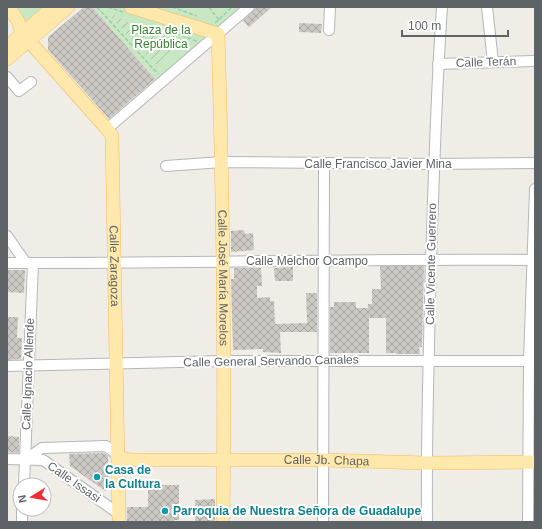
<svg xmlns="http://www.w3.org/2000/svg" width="542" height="529" viewBox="0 0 542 529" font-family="Arial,sans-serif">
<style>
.grass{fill:url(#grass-tufts)}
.park{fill:#c7e8c2}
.garden{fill:url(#garden-furrows)}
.building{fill:url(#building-cross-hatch)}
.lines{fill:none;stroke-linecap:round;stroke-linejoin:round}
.minor-casing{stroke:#b3b7bb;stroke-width:12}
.major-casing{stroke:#f6b85a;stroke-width:14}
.path{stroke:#9ccda5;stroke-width:1.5;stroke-dasharray:4 2;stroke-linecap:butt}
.minor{stroke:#fff;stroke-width:10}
.major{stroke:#ffe8ac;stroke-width:13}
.culture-dot{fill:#0f9aa8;stroke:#fff;stroke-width:1.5}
.labels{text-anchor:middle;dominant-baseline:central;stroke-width:4;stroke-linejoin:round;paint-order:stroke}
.park-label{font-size:12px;fill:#378231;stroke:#fff}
.street-label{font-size:12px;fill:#5e6367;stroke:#fff}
.culture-label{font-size:12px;font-weight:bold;fill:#0d838f;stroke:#fff;text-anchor:start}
</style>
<defs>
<pattern id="grass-tufts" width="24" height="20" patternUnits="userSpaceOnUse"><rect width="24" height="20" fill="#c7e8c2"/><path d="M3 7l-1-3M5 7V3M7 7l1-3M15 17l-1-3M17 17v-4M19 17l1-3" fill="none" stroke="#a5c0a1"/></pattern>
<pattern id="garden-furrows" width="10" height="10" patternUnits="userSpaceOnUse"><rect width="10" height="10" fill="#c7e8c2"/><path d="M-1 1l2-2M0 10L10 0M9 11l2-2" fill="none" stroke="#a5c0a1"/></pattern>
<pattern id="building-cross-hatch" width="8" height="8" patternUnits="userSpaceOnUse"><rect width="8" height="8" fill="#ccc8c3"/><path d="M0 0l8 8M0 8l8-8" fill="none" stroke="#a9a6a2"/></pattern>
</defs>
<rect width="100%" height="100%" fill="#f0ede6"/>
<path class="grass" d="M 14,7 L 45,7 L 25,23 Z"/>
<path class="park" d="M 92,7 L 245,7 L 156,80 Z"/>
<g class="garden">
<path d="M 106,10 L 136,27 L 128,36 Z"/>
<path d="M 160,30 L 187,41 L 158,66 L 131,39 L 137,33 C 145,34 154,37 160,30 Z"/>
</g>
<g class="building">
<path d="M 84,7 L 92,7 L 155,79 L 109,119 L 48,50 L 48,37 Z"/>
<path d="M 257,7 L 272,7 L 249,27 L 243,21 Z"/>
<path d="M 299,23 L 322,24 L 321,33 L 299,32 Z"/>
<path d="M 244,230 L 245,234 L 253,233 L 254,250 L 231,252 L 231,231 Z"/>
<path d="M 380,266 L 424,266 L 422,347 L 419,347 L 420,354 L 396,354 L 396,353 L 386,353 L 386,318 L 369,318 L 369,353 L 330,353 L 330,307 L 334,307 L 334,302 L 356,302 L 356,308 L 368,308 L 368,304 L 372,304 L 372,289 L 381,289 Z"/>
<path d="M 293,267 L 293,281 L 275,281 L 274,268 Z"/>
<path d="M 234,268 L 261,268 L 262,286 L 257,286 L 257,298 L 270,297 L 270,301 L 274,301 L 275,324 L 307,323 L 306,293 L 317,293 L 317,332 L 280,332 L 281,353 L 263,352 L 263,349 L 233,350 L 231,279 L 234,279 Z"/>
<path d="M 7,270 L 25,270 L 24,293 L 7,292 Z"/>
<path d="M 7,317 L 18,317 L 17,338 L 22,338 L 21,359 L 7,360 Z"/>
<path d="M 7,436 L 19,437 L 19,453 L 7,452 Z"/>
<path d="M 104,453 L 108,455 L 109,489 L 105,491 L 70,466 L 69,454 Z"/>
<path d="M 148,485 L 179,485 L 179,520 L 174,520 L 174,522 L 127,522 L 127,507 L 148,507 Z"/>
<path d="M 215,499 L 215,522 L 195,522 L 195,500 Z"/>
</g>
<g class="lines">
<defs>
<g id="minor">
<path d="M 487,7 L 493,62"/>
<path d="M 329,30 L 330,7"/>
<path d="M 438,64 L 535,61"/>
<path d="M 7,77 L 19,91 L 31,82"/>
<path d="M 107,129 L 249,7"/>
<path d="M 166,166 L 222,162 L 433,164 L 535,163"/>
<path d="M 7,236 L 26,263"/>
<path d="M 7,263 C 183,264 359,258 535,260"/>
<path d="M 7,366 L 223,361 L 535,361"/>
<path d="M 7,459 L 43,460 L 119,514"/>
<path d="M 25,460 L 42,448 L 106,446 L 112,450 L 118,457"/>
<path d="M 24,485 L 33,263"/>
<path d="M 22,522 L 22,509"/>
<path d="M 323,522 L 324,163"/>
<path d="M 427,522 C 426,435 429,348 431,261 C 434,176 436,92 442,7"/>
<path d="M 528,522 L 529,361 L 535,189"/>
</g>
<g id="major">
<path id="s1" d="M 9,7 L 18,21 L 22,33 L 107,129 L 112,136 L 119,522"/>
<path id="s2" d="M 131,7 L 218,34 C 223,196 225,359 223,522"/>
<path d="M 7,47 L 53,7"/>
<path d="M 7,59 L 68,7"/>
<path id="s3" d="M 118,457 L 130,460 L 323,460 L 427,463 L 535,462"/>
</g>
</defs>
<use href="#minor" class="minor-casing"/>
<use href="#major" class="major-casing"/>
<g class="path">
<path d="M 97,7 L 158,74"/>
<path d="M 108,7 L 123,12"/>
<path d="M 172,7 L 197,16"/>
<path d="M 209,7 L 219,20"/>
<path d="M 215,23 L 232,7"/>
<path d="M 165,29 L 196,41 L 195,41"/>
</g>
<use href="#minor" class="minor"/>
<use href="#major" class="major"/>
</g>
<g class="culture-dot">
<circle cx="97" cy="477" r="4"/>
<circle cx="165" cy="511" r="4"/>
</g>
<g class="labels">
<g class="park-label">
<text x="161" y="30">Plaza de la<tspan x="161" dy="14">República</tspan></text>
</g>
<g class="street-label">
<text transform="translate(486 62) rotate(-2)">Calle Terán</text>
<text x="378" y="164">Calle Francisco Javier Mina</text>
<text x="307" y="261">Calle Melchor Ocampo</text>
<text transform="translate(431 264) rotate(-89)">Calle Vicente Guerrero</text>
<text stroke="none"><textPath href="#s1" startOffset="296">Calle Zaragoza</textPath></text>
<text stroke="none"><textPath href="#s2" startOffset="335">Calle José María Morelos</textPath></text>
<text transform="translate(271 361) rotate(-1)">Calle General Servando Canales</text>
<text transform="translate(28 374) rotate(-88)">Calle Ignacio Allende</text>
<text stroke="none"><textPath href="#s3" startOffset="209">Calle Jb. Chapa</textPath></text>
<text transform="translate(74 482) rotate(35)">Calle Issasi</text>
</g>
<g class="culture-label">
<text x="105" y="470">Casa de<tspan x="105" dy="14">la Cultura</tspan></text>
<text x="173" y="511">Parroquia de Nuestra Señora de Guadalupe</text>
</g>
</g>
<rect width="542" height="529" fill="none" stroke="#5e6367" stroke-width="16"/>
<g transform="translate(32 497) rotate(259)"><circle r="19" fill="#ffffff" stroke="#bfc1c2"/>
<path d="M0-3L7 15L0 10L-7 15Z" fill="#ee2e35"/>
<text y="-6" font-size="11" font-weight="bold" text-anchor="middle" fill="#5e6367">N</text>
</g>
<path d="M402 30v6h106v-6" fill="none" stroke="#5e6367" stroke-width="2"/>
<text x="408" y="30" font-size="12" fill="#5e6367" stroke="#ffffff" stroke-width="3" paint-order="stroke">100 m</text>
</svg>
